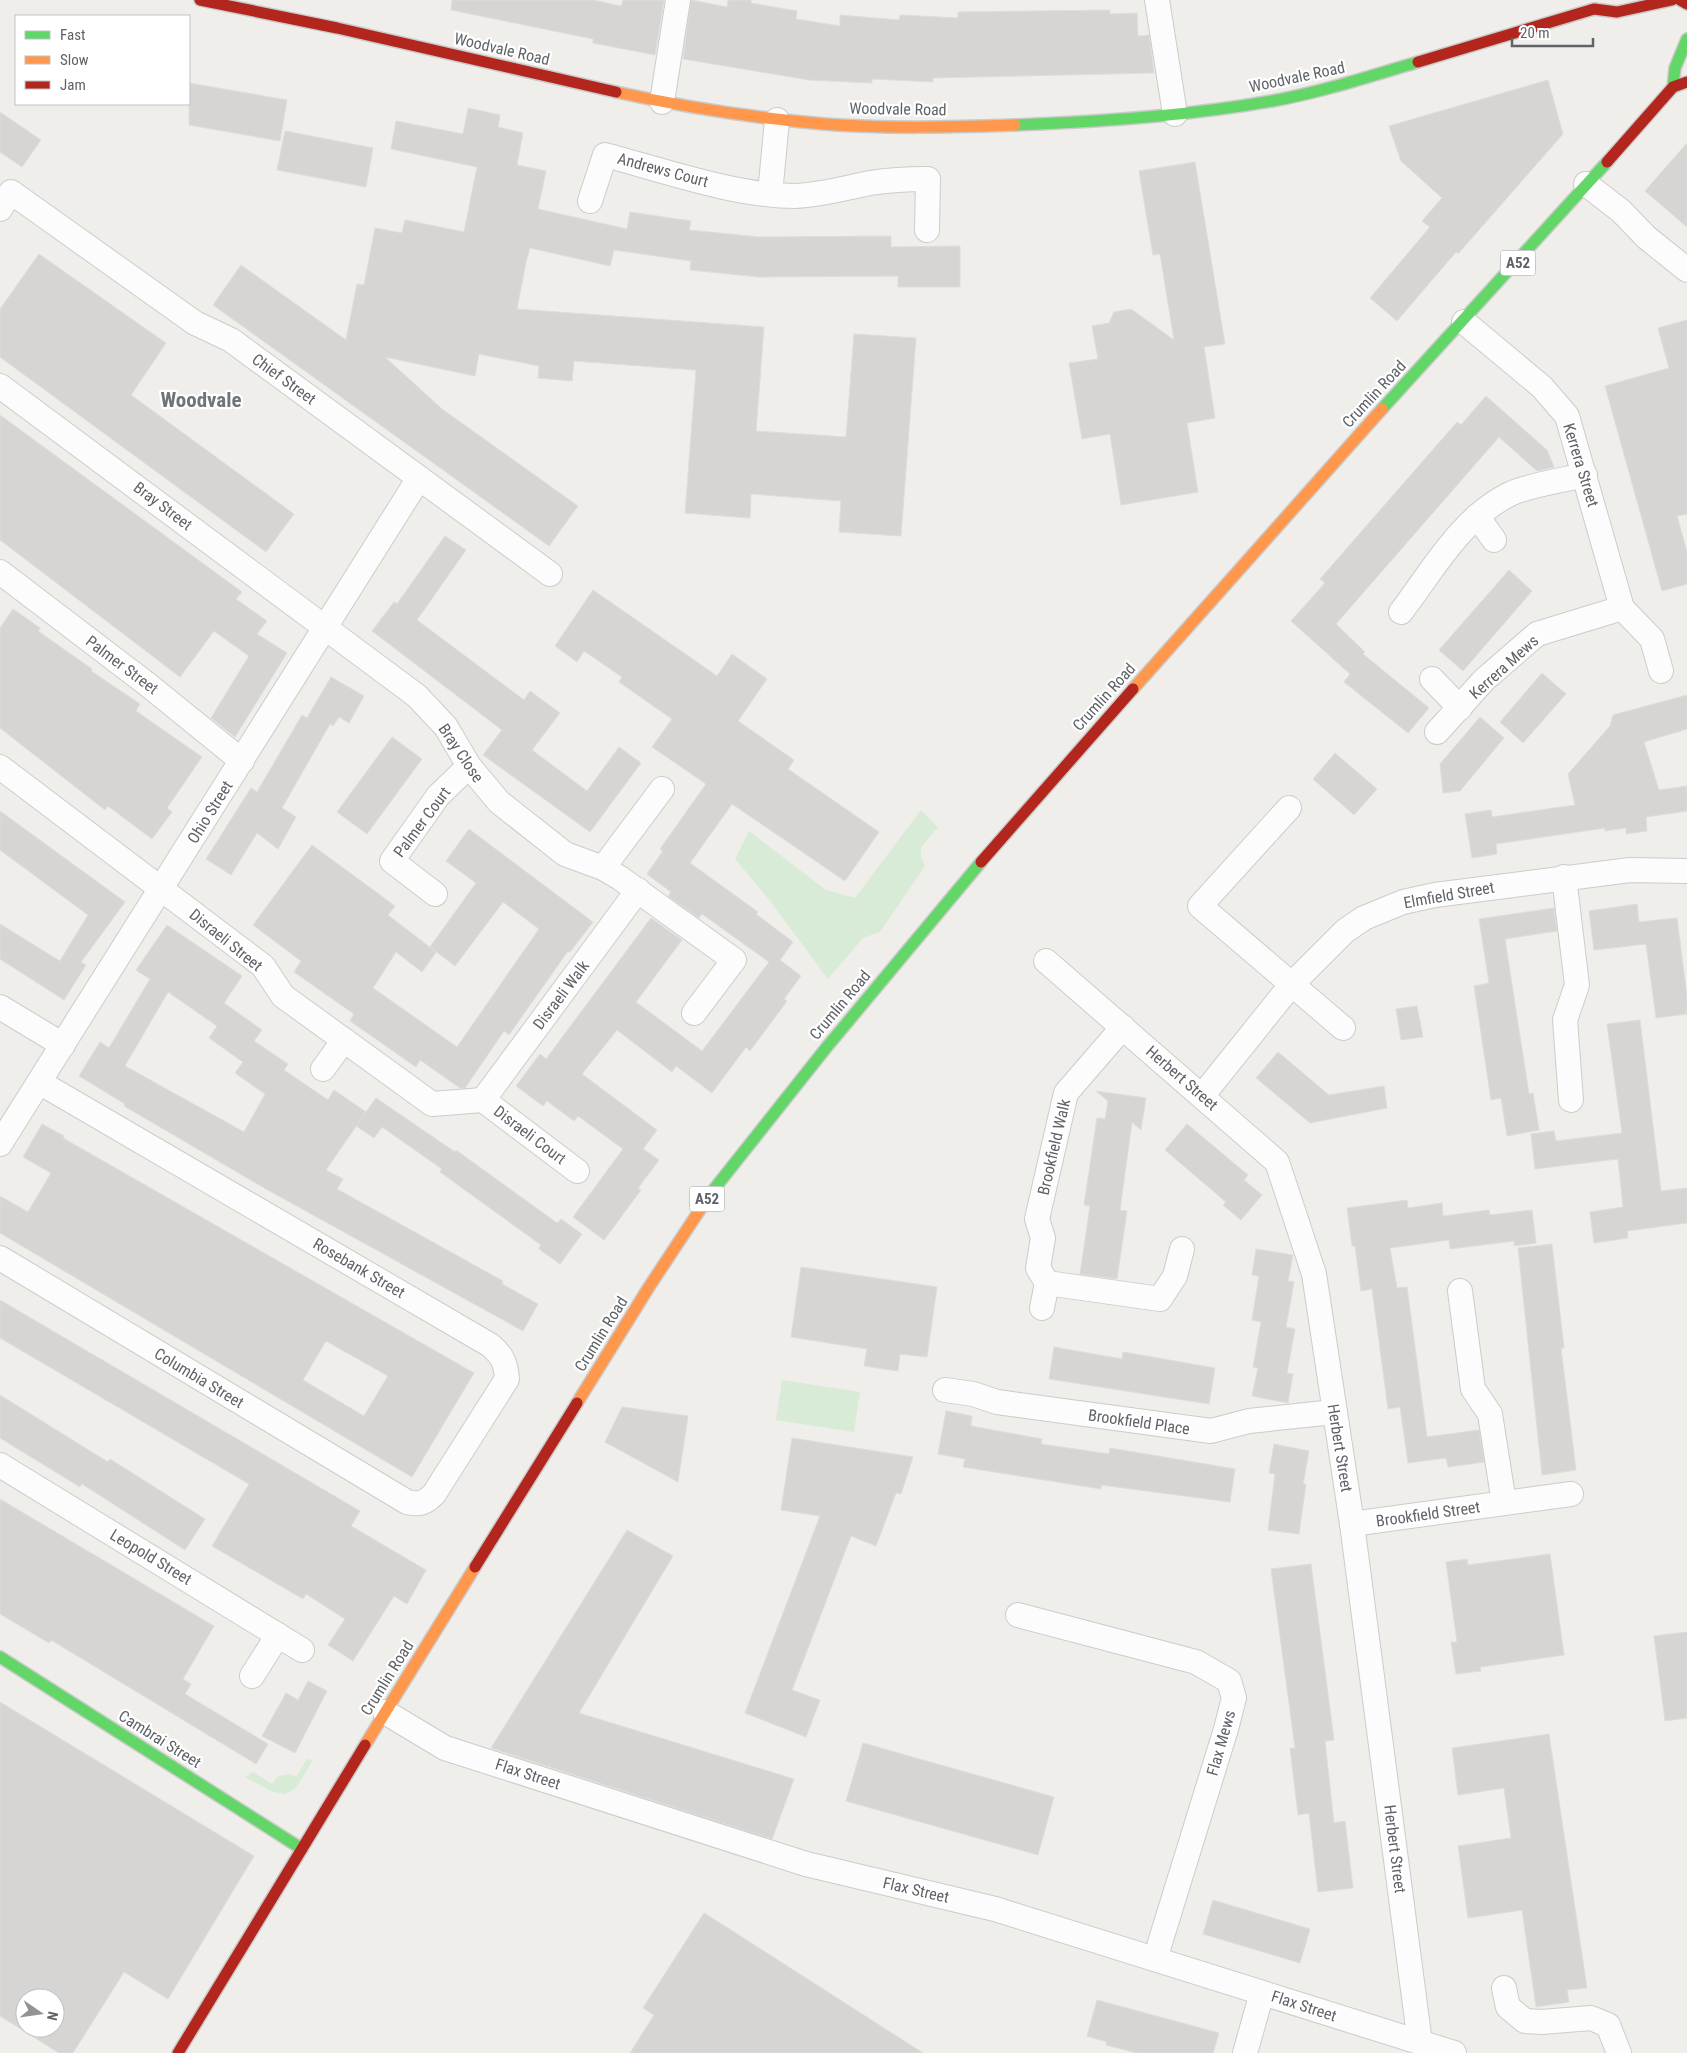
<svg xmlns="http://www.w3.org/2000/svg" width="1687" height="2053" viewBox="0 0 1687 2053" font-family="'Roboto Condensed',sans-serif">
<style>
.green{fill:#d8ebd6}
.building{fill:#d6d5d3;stroke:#deddd9;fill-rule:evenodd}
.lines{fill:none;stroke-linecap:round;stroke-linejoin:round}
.street-casing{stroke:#cbcccc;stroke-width:26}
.fast-casing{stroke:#cacacb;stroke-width:14}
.slow-casing{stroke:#cacacb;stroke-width:14}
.jam-casing{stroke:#cacacb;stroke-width:14}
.street{stroke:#fdfcfc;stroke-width:24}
.fast{stroke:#63d668;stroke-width:11}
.slow{stroke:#ff974d;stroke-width:11}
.jam{stroke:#b3261e;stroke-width:11}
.labels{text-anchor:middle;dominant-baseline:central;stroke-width:4.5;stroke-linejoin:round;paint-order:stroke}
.shield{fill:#fff;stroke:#8f9295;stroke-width:1}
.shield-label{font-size:15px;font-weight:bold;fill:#5f6368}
.street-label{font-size:16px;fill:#5f6368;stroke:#fff}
.district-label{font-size:21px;font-weight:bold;fill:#70757a;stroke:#fff}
</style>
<rect width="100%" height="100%" fill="#efeeea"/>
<g class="green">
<path d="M 921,810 L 938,827 L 921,847 L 921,857 L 925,866 L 880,932 L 863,938 L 828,979 L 770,901 L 735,859 L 749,831 L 826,890 L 855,898 Z"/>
<path d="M 782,1380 L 860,1392 L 854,1432 L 776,1420 Z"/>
<path d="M 307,1759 L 313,1760 L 296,1788 L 285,1794 L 273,1792 L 245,1777 L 253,1772 L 272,1784 L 278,1776 L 291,1774 L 296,1777 Z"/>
</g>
<g class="building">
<path d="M 452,0 L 593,0 L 621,6 L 623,0 L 664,0 L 655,55 L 593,43 L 593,39 L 451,10 Z"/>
<path d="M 691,0 L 727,7 L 728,0 L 751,0 L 751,3 L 797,11 L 796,19 L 840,26 L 840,15 L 899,20 L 900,15 L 958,18 L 958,12 L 1110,10 L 1110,14 L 1137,13 L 1138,36 L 1149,35 L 1154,73 L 933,78 L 933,82 L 872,79 L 872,83 L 809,80 L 683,59 Z"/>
<path d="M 1548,80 L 1563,134 L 1458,254 L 1456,252 L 1397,321 L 1370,298 L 1430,227 L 1422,221 L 1442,198 L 1401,161 L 1389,126 Z"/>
<path d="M 189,83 L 287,100 L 280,141 L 189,125 Z"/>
<path d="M 468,108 L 500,115 L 498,127 L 523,133 L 517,165 L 546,171 L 538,209 L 627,229 L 630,212 L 691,221 L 689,230 L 759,237 L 891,236 L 891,247 L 960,246 L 960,287 L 898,287 L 898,276 L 759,277 L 690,270 L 691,261 L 614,250 L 610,266 L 530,248 L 526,262 L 517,309 L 764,327 L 756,431 L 846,437 L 854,334 L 916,338 L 901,536 L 839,532 L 841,501 L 751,494 L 750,518 L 685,513 L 696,370 L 574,361 L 572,381 L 538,378 L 539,366 L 479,354 L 475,376 L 385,357 L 442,409 L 578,506 L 549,546 L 213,305 L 241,265 L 346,340 L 357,284 L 364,285 L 375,228 L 402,233 L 405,220 L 464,232 L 477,167 L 391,149 L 396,121 L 463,134 Z"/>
<path d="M 0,112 L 41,140 L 22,167 L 0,152 Z"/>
<path d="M 285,131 L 373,148 L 366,187 L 277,170 Z"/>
<path d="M 1687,143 L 1687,227 L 1645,191 Z"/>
<path d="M 1195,162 L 1225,344 L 1204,347 L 1215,418 L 1187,423 L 1198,492 L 1121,505 L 1110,434 L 1082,439 L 1069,363 L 1098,359 L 1092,326 L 1109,323 L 1114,312 L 1131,309 L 1174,340 L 1160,254 L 1153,255 L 1139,171 Z"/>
<path d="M 39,254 L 166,343 L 131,395 L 294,514 L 266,552 L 0,357 L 0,309 Z"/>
<path d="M 1687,320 L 1687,514 L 1677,516 L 1687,552 L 1687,584 L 1662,591 L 1605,386 L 1669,368 L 1658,328 Z"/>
<path d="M 1486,396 L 1547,450 L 1554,467 L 1537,471 L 1499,437 L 1336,624 L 1365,652 L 1363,654 L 1429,708 L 1408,733 L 1344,682 L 1350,674 L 1291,621 L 1325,583 L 1320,579 L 1457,422 L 1461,425 Z"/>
<path d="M 0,415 L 242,592 L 236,599 L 267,621 L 257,634 L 287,653 L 235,737 L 211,718 L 249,656 L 214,631 L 180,677 L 0,540 Z"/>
<path d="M 445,536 L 466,550 L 417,620 L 524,700 L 530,691 L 560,713 L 532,750 L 587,791 L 619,747 L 641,763 L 590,832 L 483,755 L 502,730 L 372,631 L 394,602 L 397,604 Z"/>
<path d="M 1509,570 L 1532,591 L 1463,671 L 1439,650 Z"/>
<path d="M 593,590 L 717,676 L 732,654 L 767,679 L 738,721 L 794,760 L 788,769 L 879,832 L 845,881 L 732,804 L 690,863 L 758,912 L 756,914 L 793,942 L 780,960 L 801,976 L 784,999 L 787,1001 L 750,1051 L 746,1047 L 712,1093 L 676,1066 L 672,1072 L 617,1030 L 582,1074 L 657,1130 L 643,1149 L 659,1160 L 638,1188 L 641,1190 L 604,1240 L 573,1217 L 623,1149 L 578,1116 L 574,1121 L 547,1101 L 543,1106 L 516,1086 L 540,1054 L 546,1059 L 651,918 L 682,940 L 636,1002 L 702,1051 L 769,962 L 702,914 L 699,918 L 668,896 L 671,892 L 647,874 L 663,851 L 660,849 L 706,784 L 652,747 L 672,719 L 619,682 L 622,677 L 584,651 L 577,662 L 555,646 Z"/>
<path d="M 13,609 L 40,628 L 38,631 L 92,669 L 91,671 L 140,704 L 136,711 L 202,757 L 167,808 L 172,812 L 152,839 L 108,806 L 105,810 L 0,728 L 0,628 Z"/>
<path d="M 1542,673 L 1566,694 L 1523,743 L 1500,722 Z"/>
<path d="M 331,677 L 364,696 L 349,723 L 339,717 L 333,726 L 330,724 L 282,808 L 296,817 L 278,849 L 257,833 L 231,875 L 206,859 L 251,788 L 257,792 L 302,715 L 307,718 Z"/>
<path d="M 1687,695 L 1687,729 L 1644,742 L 1659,790 L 1687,786 L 1687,811 L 1646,817 L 1647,831 L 1626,834 L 1626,828 L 1605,831 L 1605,828 L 1496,844 L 1497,854 L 1472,858 L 1465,814 L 1491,810 L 1492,817 L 1575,805 L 1568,774 L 1610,726 L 1613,715 Z"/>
<path d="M 1480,717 L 1504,738 L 1460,791 L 1443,793 L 1440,764 Z"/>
<path d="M 392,737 L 422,759 L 367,834 L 337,812 Z"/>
<path d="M 1335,753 L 1377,789 L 1354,815 L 1313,779 Z"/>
<path d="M 0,811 L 125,902 L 81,962 L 86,965 L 64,1000 L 0,959 L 0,924 L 60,961 L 88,915 L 0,850 Z"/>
<path d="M 469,829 L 593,922 L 570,952 L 568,951 L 509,1035 L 504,1031 L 465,1088 L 460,1088 L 420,1060 L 416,1067 L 350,1021 L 354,1014 L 294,972 L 301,961 L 253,925 L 312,845 L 395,906 L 388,915 L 436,952 L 422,972 L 396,952 L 373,988 L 457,1047 L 539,929 L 503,902 L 455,966 L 430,947 L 476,883 L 446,861 Z"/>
<path d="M 1637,904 L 1639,922 L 1677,918 L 1687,996 L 1687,1014 L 1656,1018 L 1646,944 L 1594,950 L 1589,911 Z"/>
<path d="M 1554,908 L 1557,931 L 1505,939 L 1529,1094 L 1533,1093 L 1539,1130 L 1507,1136 L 1501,1098 L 1491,1100 L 1474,986 L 1489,983 L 1479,919 Z"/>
<path d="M 167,925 L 242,976 L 224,1003 L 262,1030 L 254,1041 L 288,1064 L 284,1070 L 328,1100 L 334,1090 L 366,1112 L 326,1170 L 343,1179 L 337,1189 L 503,1281 L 502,1284 L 538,1304 L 523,1331 L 266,1189 L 124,1106 L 125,1104 L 79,1076 L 100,1042 L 109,1048 L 150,979 L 136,970 ZM 168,992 L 217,1026 L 209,1038 L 243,1062 L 235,1073 L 265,1094 L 244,1132 L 125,1066 Z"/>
<path d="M 1417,1006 L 1423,1037 L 1401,1040 L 1396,1009 Z"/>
<path d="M 1640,1020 L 1661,1191 L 1687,1188 L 1687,1223 L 1627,1231 L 1628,1238 L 1594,1243 L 1590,1212 L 1623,1207 L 1618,1159 L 1535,1169 L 1531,1134 L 1554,1131 L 1556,1141 L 1622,1133 L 1607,1024 Z"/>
<path d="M 1278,1052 L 1329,1095 L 1384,1086 L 1387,1108 L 1310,1123 L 1256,1078 Z"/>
<path d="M 1096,1091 L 1146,1098 L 1141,1130 L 1132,1122 L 1120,1210 L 1127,1211 L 1117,1279 L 1080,1274 L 1090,1206 L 1084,1205 L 1097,1118 L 1105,1119 L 1108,1101 Z"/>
<path d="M 376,1098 L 455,1152 L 456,1150 L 557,1223 L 561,1219 L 582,1234 L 560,1264 L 539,1249 L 541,1245 L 440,1172 L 442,1169 L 382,1127 L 374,1138 L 356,1126 Z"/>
<path d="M 42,1124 L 64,1136 L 63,1138 L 474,1373 L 412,1477 L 0,1233 L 0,1196 L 28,1212 L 51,1173 L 23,1157 ZM 326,1341 L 388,1376 L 364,1416 L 303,1380 Z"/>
<path d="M 1187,1124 L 1248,1175 L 1244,1180 L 1262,1195 L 1241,1220 L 1223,1205 L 1226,1202 L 1165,1150 Z"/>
<path d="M 1407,1200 L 1408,1208 L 1442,1203 L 1443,1216 L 1489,1210 L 1490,1215 L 1532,1210 L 1536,1243 L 1514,1246 L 1514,1241 L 1450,1249 L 1449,1240 L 1390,1248 L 1397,1288 L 1407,1287 L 1427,1437 L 1479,1430 L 1484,1462 L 1448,1467 L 1446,1458 L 1408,1463 L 1400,1407 L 1388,1409 L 1372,1289 L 1361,1291 L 1355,1246 L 1352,1246 L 1347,1208 Z"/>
<path d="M 1552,1244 L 1564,1348 L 1561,1348 L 1576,1470 L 1542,1475 L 1518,1248 Z"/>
<path d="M 1256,1249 L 1293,1255 L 1288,1281 L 1294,1282 L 1286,1327 L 1295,1329 L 1287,1373 L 1293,1374 L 1288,1403 L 1252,1396 L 1258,1368 L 1253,1367 L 1261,1322 L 1252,1320 L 1259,1276 L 1252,1275 Z"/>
<path d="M 801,1267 L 937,1287 L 927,1357 L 900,1354 L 898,1371 L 864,1366 L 867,1349 L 791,1337 Z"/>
<path d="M 0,1300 L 360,1511 L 351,1526 L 426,1570 L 407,1604 L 394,1596 L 353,1661 L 328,1645 L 345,1619 L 306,1594 L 303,1599 L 212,1546 L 249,1484 L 0,1338 Z"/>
<path d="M 1054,1347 L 1122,1359 L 1123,1352 L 1215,1368 L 1209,1404 L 1049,1379 Z"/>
<path d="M 0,1395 L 108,1462 L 110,1459 L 205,1519 L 185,1550 L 82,1484 L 80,1487 L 0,1438 Z"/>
<path d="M 622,1407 L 688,1416 L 678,1482 L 605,1442 Z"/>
<path d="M 946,1411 L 972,1416 L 971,1426 L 1042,1439 L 1041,1444 L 1109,1454 L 1110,1448 L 1235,1469 L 1230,1502 L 1101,1485 L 1101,1489 L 963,1467 L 965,1459 L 938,1454 Z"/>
<path d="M 792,1438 L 913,1457 L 901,1494 L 896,1493 L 876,1546 L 851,1536 L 792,1690 L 820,1700 L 806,1737 L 745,1713 L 820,1516 L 781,1510 Z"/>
<path d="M 1274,1444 L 1309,1451 L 1303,1484 L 1306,1484 L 1299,1534 L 1268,1530 L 1275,1474 L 1269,1473 Z"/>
<path d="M 0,1499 L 214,1626 L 183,1679 L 191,1684 L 185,1694 L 268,1744 L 256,1764 L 51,1640 L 49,1643 L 0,1614 Z"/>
<path d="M 627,1530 L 673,1556 L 579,1713 L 794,1779 L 772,1839 L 491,1748 Z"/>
<path d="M 1550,1554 L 1564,1655 L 1480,1667 L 1481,1671 L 1456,1674 L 1451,1642 L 1457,1642 L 1446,1562 L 1467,1559 L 1468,1565 Z"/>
<path d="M 1311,1564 L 1334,1740 L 1325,1741 L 1334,1823 L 1345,1821 L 1353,1888 L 1318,1892 L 1309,1813 L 1298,1815 L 1290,1748 L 1295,1748 L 1271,1569 Z"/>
<path d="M 1687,1632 L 1687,1718 L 1665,1721 L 1654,1636 Z"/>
<path d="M 308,1681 L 327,1691 L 295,1753 L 262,1736 L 286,1693 L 298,1700 Z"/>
<path d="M 0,1702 L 254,1856 L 168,1999 L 124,1972 L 73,2053 L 59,2053 L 0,2016 ZM 25,1998 L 55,1998 L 55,2028 L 25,2028 Z"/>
<path d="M 1549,1734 L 1587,1988 L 1567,1990 L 1569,2002 L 1536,2007 L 1522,1910 L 1468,1918 L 1458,1846 L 1511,1838 L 1504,1788 L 1458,1795 L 1452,1748 Z"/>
<path d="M 863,1743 L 1054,1797 L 1038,1855 L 846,1801 Z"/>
<path d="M 1213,1900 L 1310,1929 L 1300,1963 L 1203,1934 Z"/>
<path d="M 704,1913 L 731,1930 L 923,2053 L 630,2053 L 654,2015 L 643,2008 Z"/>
<path d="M 1097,2000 L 1219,2033 L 1213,2053 L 1137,2053 L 1106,2045 L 1107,2042 L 1087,2036 Z"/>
</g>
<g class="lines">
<defs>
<g id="street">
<path d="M 1157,0 L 1175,114"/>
<path d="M 662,102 L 678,0"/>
<path d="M 1586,184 L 1621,211 L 1646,237 L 1687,270"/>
<path d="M 770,194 L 777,120"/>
<path d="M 590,201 L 605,155 C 663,170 735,196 795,196 C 821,195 845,188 870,183 C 889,180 908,179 928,179 L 927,230"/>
<path d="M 0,209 L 11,192 L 195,323 L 231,340 L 550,574"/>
<path d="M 1464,322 L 1542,387 L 1567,416 L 1622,608 L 1652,639 L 1661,671"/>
<path d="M 0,386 L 417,696 L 446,727 L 469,766 L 499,802 L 565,854 L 603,868 L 620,878 L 734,960 L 694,1013"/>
<path d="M 1477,516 L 1494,540"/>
<path d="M 0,572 L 147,684 L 242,761"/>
<path d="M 1401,612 C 1433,570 1461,518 1510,494 C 1529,485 1563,480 1585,475"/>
<path d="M 1432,679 L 1460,708"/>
<path d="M 1437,732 L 1484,680 L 1537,634 L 1622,608"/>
<path d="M 0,767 L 263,966 L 283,996 L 432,1104 L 483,1100"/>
<path d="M 1289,808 L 1200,906 L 1343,1028"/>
<path d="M 603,868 L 662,789"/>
<path d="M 1564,877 L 1577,985 L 1565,1020 L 1571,1100"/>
<path d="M 435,894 L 392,861 L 438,796 L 469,766"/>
<path d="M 1046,961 L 1277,1162 L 1314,1274 L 1352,1524 L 1420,2043"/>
<path d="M 0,1007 L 63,1045"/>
<path d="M 323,1069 L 344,1040"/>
<path d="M 1202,1096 L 1291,985 L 1345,931 L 1364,918 L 1403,902 L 1435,895 L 1630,870 L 1687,871"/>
<path d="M 483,1100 L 638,890"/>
<path d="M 483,1100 L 577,1171"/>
<path d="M 0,1144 L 419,478"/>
<path d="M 0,1258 L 407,1502 C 419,1505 425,1503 434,1494 L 507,1379 C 506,1363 502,1355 490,1345 L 39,1082"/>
<path d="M 1047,1283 L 1160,1299 L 1175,1276 L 1182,1249"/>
<path d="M 1460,1291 L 1473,1389 L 1490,1414 L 1504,1503"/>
<path d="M 1042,1308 L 1047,1283 L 1038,1268 L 1043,1238 L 1037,1219 L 1066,1093 L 1123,1027"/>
<path d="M 945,1390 L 973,1394 L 997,1402 L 1211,1431 L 1249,1421 L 1334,1412"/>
<path d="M 0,1465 L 302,1650"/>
<path d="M 1352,1524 L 1571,1494"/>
<path d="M 1018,1615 L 1196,1662 L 1229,1681 L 1234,1698 L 1226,1729 L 1155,1959"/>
<path d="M 252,1676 L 278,1635"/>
<path d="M 385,1712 L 445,1748 L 806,1864 L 995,1909 L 1454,2053"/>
<path d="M 1504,1988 L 1508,2007 L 1525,2021 L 1542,2022 L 1591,2018 L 1608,2025 L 1619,2053"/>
<path d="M 1245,2053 L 1262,1993"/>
</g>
<g id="fast">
<path d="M 1673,87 L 1675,68 L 1687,39"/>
<path d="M 1015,125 C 1100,122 1188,116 1272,101 C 1322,92 1370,76 1418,62"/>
<path d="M 1382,409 L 1607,162"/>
<path d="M 711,1193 L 826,1048 L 981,862"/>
<path d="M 0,1657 L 302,1849"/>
</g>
<g id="slow">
<path d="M 616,92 C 684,107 754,118 824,124 C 887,129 951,127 1015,125"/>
<path d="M 1133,689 L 1382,409"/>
<path d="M 577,1403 L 649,1287 L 711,1193"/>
<path d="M 365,1745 L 475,1567"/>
</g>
<g id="jam">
<path d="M 200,0 L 337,28 L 616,92"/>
<path d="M 1680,0 L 1687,4"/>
<path d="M 1418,62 L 1594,9 L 1617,12 L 1672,0"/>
<path d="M 1607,162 L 1673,87 L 1687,82"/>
<path d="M 981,862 L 1133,689"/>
<path d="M 475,1567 L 577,1403"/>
<path d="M 178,2053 L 365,1745"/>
</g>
</defs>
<use href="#street" class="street-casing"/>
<use href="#fast" class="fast-casing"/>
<use href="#slow" class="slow-casing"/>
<use href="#jam" class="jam-casing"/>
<use href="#street" class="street"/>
<use href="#fast" class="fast"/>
<use href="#slow" class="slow"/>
<use href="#jam" class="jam"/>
</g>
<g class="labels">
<g class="shield">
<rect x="1500.5" y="250.5" width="35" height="25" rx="4"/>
<rect x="689.5" y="1186.5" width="35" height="25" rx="4"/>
</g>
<g class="shield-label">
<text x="1518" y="263">A52</text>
<text x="707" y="1199">A52</text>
</g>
<g class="street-label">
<text transform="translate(502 49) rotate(13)">Woodvale Road</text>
<text transform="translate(1297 77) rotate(-12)">Woodvale Road</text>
<text transform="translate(898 109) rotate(1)">Woodvale Road</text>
<text transform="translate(663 170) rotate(15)">Andrews Court</text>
<text transform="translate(284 379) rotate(36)">Chief Street</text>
<text transform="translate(1374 394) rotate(-47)">Crumlin Road</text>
<text transform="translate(1581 465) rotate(73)">Kerrera Street</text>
<text transform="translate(163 506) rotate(37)">Bray Street</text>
<text transform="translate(122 665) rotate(37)">Palmer Street</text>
<text transform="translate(1504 667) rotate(-42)">Kerrera Mews</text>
<text transform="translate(1104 697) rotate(-48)">Crumlin Road</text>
<text transform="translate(461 753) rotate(56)">Bray Close</text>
<text transform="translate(210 812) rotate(-58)">Ohio Street</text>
<text transform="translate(422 822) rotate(-53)">Palmer Court</text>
<text transform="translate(1449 895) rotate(-10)">Elmfield Street</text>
<text transform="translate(226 940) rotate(39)">Disraeli Street</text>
<text transform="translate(561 995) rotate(-53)">Disraeli Walk</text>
<text transform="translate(840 1005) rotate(-50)">Crumlin Road</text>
<text transform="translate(1182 1078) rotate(41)">Herbert Street</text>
<text transform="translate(530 1135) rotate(37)">Disraeli Court</text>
<text transform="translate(1054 1147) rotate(-77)">Brookfield Walk</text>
<text transform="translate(359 1268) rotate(30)">Rosebank Street</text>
<text transform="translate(601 1334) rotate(-58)">Crumlin Road</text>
<text transform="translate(199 1378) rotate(31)">Columbia Street</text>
<text transform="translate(1139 1422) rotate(8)">Brookfield Place</text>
<text transform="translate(1340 1448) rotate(81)">Herbert Street</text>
<text transform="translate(1428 1514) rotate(-8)">Brookfield Street</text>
<text transform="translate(151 1557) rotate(31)">Leopold Street</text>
<text transform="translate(387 1678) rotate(-58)">Crumlin Road</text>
<text transform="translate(160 1739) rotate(32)">Cambrai Street</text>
<text transform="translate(1221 1743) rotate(-74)">Flax Mews</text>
<text transform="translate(528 1774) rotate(18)">Flax Street</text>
<text transform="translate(1395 1849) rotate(83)">Herbert Street</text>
<text transform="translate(916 1890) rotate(13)">Flax Street</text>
<text transform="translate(1304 2006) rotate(18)">Flax Street</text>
</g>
<g class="district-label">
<text x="201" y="400">Woodvale</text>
</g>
</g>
<rect x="15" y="15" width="175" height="90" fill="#ffffff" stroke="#bfc1c3"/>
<rect x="25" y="31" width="25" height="8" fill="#63d668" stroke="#bfc1c3"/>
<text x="60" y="40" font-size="15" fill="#5f6368">Fast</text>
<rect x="25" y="56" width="25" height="8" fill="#ff974d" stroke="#bfc1c3"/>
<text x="60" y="65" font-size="15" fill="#5f6368">Slow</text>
<rect x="25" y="81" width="25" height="8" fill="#b3261e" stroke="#bfc1c3"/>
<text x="60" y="90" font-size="15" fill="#5f6368">Jam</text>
<g transform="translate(40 2013) rotate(103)"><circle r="24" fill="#ffffff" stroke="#bfc1c3"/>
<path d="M0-4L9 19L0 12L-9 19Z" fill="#919496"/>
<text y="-8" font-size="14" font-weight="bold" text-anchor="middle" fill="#5f6368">N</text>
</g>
<path d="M1512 38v8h81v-8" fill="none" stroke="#5f6368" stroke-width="2.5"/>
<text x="1520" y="38" font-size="15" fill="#5f6368" stroke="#ffffff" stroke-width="4" paint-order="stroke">20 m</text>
</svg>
